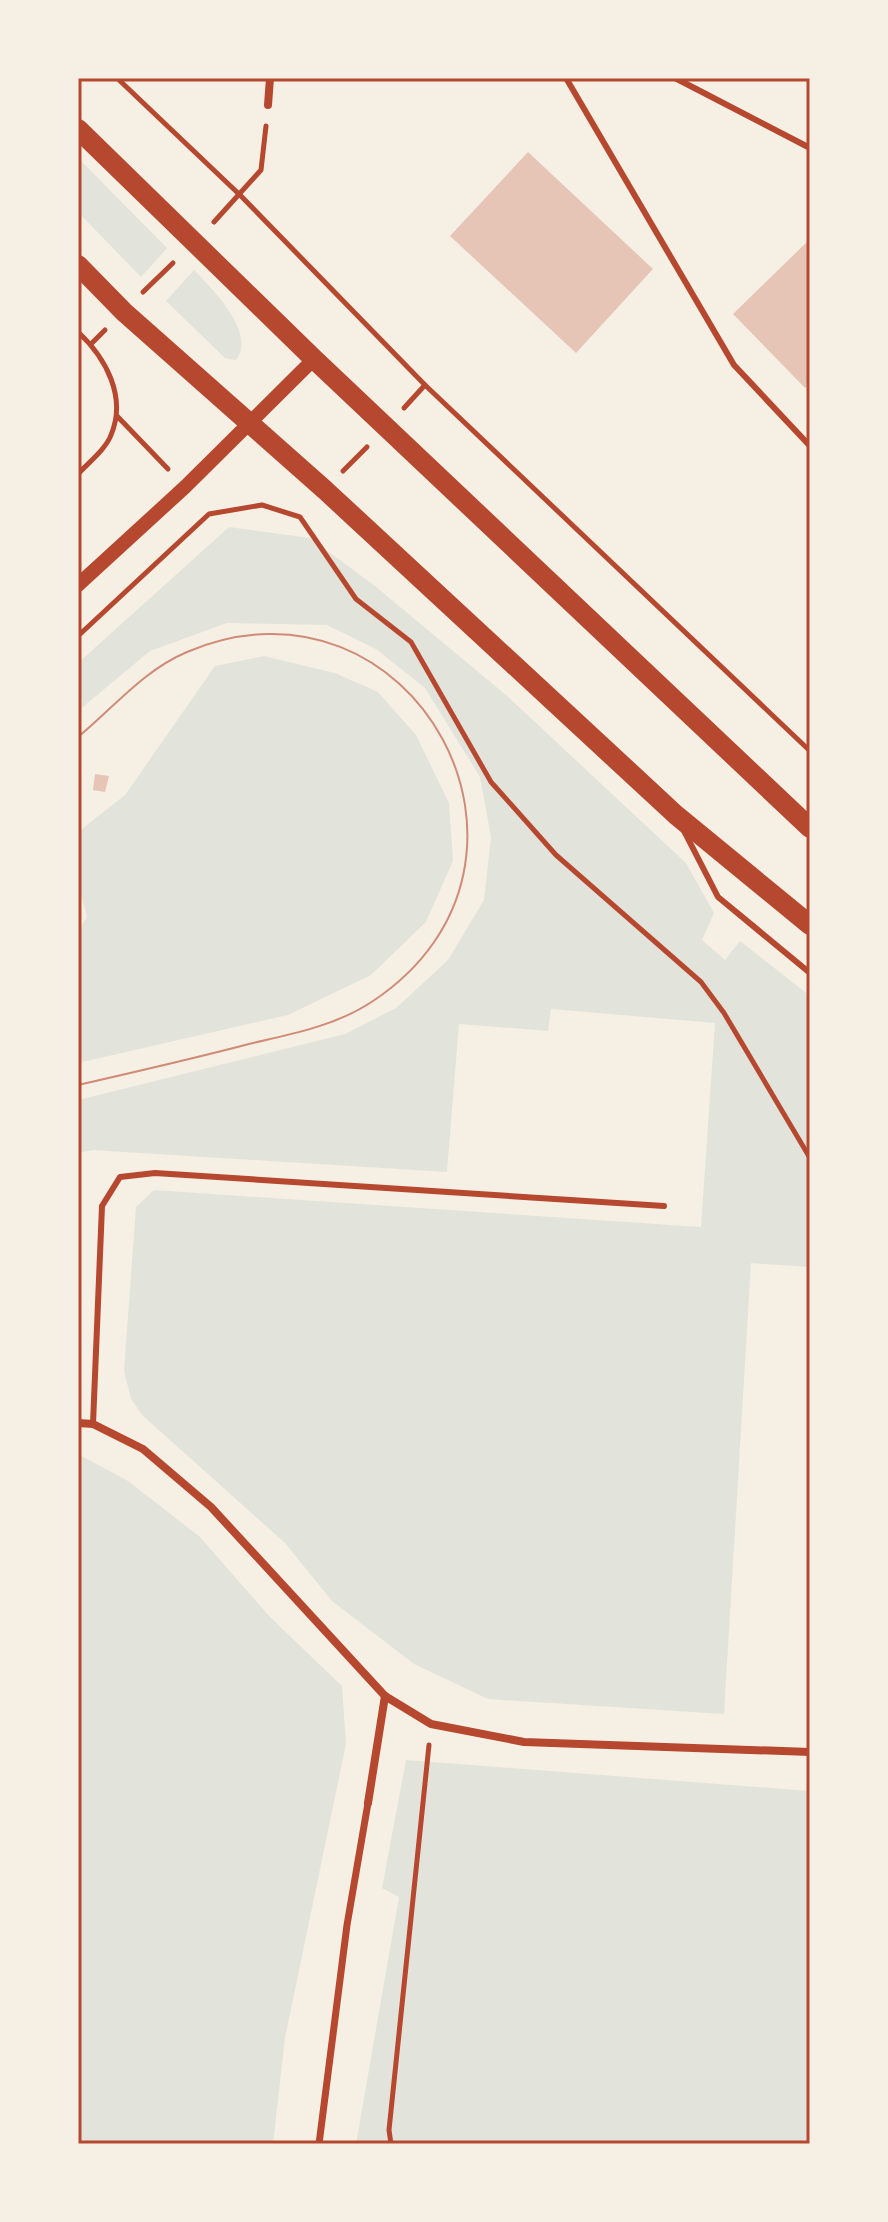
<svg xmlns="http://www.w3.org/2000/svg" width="888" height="2222" viewBox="0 0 888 2222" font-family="'Open Sans',sans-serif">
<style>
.green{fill:#e2e4dc}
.building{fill:#e6c5b7}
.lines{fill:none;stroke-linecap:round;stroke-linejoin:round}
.path{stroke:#b5482f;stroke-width:5}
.service{stroke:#b5482f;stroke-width:6}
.pedestrian{stroke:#b5482f;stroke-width:7}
.minor{stroke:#b5482f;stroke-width:8}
.tertiary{stroke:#b5482f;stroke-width:14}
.primary{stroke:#b5482f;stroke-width:20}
.tram{stroke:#cf8b77;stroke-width:2}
.neatline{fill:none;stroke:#b5482f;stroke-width:3}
</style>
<rect width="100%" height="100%" fill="#f6efe4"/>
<g class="green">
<path d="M 78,158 L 167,248 L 141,277 L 78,212 Z"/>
<path d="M 194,270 C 212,288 257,334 236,360 L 225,358 L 166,301 Z"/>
<path d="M 229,527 L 310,538 L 375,586 L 506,695 L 686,863 L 714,913 L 702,940 L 725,960 L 740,941 L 810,996 L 810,1267 L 751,1263 L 724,1714 L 488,1699 L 414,1664 L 332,1601 L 285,1543 L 143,1416 L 131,1399 L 124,1371 L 136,1207 L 154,1190 L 701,1227 L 715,1023 L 551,1009 L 548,1031 L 459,1024 L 447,1172 L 93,1150 L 78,1153 L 78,1100 L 345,1034 L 396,1008 L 448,960 L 484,900 L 491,837 L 480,777 L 425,688 L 376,649 L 327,625 L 227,623 L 150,651 L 78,711 L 78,663 Z"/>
<path d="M 264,656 L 335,673 L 378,692 L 416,735 L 449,803 L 453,861 L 426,922 L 371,975 L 288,1015 L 78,1063 L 78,931 L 87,917 L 78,884 L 78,832 L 125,795 L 215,666 Z"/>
<path d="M 78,1454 L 128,1481 L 200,1537 L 270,1617 L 342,1686 L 346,1744 L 285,2038 L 273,2144 L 78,2144 Z"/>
<path d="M 406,1760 L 810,1791 L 810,2144 L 356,2144 L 399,1897 L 382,1888 Z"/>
</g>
<g class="building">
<path d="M 528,152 L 653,269 L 576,353 L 450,236 Z"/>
<path d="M 810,239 L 810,384 L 805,388 L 733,314 Z"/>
<path d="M 95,774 L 109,776 L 105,792 L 93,790 Z"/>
</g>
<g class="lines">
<g class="path">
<path d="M 117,78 L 241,196 L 425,385 L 810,751"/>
<path d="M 214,222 L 261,170 L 266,126"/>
<path d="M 143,292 L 173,263"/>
<path d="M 78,332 C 106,358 127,397 111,435 C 106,449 88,463 78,474"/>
<path d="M 91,344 L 105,330"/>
<path d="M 404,408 L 425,385"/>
<path d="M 117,416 L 168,469"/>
<path d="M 343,471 L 367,447"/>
<path d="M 78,636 L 209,514 L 262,505 L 300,517 L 356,599 L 411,642 L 491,782 L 556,855 L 701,982 L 724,1013 L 810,1158"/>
<path d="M 391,2144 L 389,2130 L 429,1745"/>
</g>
<g class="service">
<path d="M 566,78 L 734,365 L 810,446"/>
<path d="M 675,78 L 810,148"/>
<path d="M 683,829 L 718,897 L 810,973"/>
<path d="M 93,1424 L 102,1206 L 120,1177 L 155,1173 L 664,1206"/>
</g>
<path class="pedestrian" d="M 319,2144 L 347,1925 L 368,1803"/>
<g class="minor">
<path d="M 268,105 L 270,78"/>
<path d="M 78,1423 L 93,1424 L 143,1449 L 211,1507 L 385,1696 L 431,1724 L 524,1742 L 810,1752"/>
<path d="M 368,1803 L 385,1696"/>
</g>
<path class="tertiary" d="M 78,585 L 185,487 L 314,359"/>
<g class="primary">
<path d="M 78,129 L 314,359 L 810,828"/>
<path d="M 78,265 L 124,312 L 325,490 L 676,815 L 810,925"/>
</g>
<path class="tram" d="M 78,737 C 113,708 144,670 187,652 C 412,557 581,862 373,1001 C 336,1026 291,1034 249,1044 C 192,1059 135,1072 78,1085"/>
</g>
<rect width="888" height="2222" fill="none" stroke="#f6efe4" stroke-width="160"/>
<rect x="80" y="80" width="728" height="2062" class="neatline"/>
</svg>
